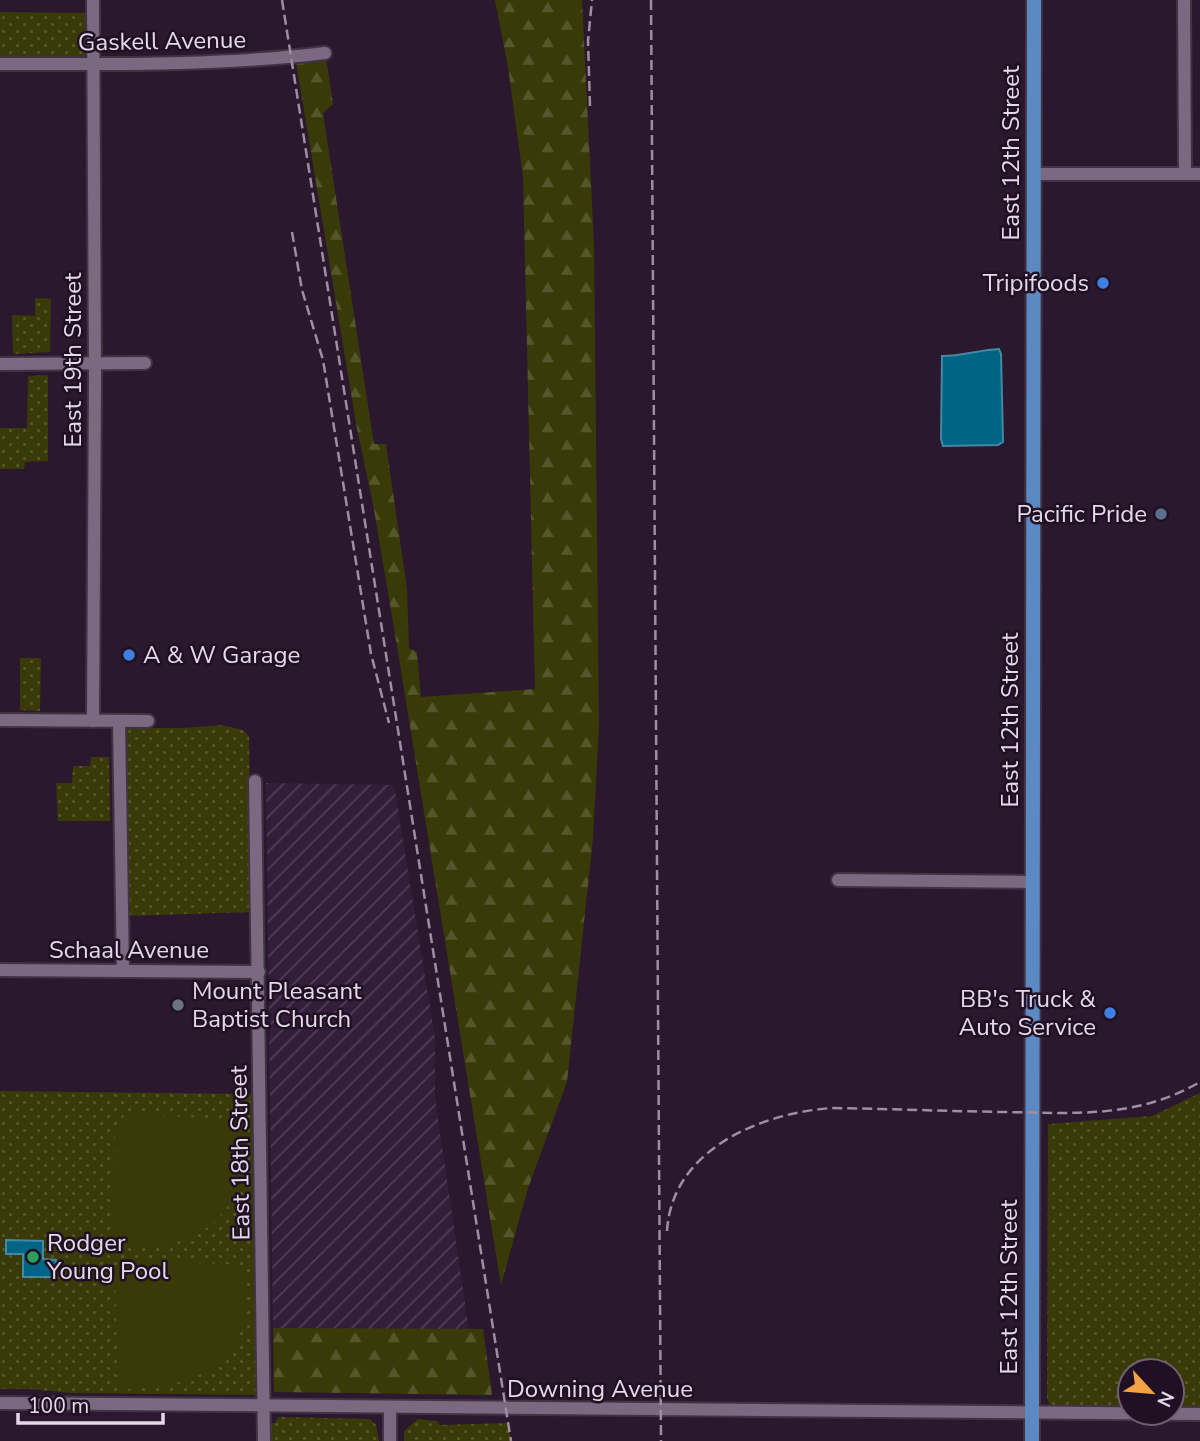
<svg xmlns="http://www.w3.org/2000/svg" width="1200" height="1441" viewBox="0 0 1200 1441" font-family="'Nunito Sans',sans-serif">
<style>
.industrial{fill:url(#industrial-furrows)}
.grass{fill:url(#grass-dots)}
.forest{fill:url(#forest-firs)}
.pitch{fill:#393a07}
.water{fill:#006585;stroke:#4488a2;stroke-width:2}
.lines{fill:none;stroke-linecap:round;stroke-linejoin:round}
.minor-casing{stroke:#403344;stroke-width:16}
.major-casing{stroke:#403344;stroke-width:18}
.minor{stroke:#7b6881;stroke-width:12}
.major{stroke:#5d89c3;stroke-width:14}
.rail{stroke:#9d8fa0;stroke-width:2.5;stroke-dasharray:10 5;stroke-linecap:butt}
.shop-dot{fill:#3f7fe0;stroke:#201024;stroke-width:2.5}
.service-dot{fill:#5c6f8a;stroke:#201024;stroke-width:2.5}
.worship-dot{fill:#6b7280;stroke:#201024;stroke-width:2.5}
.leisure-dot{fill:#2e9e5b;stroke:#201024;stroke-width:2.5}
.labels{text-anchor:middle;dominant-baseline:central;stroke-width:5;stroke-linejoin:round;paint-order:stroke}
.street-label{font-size:24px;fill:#e4d9e7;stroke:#201024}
.poi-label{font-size:24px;fill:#e4d9e7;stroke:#201024;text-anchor:end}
</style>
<defs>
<pattern id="industrial-furrows" width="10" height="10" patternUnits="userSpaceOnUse" patternTransform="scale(1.75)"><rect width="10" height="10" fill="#331e39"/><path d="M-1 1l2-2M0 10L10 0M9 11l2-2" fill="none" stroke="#503e56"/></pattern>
<pattern id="grass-dots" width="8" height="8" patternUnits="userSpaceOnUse" patternTransform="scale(1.75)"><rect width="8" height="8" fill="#393a07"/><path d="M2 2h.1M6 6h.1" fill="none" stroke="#56562b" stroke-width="1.8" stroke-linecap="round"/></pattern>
<pattern id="forest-firs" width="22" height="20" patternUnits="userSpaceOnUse" patternTransform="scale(1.75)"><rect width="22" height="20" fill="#393a07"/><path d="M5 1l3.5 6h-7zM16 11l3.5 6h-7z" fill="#56562b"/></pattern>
</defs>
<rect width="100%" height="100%" fill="#2a192e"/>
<path class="industrial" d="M 266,783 L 394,785 L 435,1038 L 435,1099 L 469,1330 L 273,1328 Z"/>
<g class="grass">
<path d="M 0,12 L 88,13 L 87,55 L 85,58 L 0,58 Z"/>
<path d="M 35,298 L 51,299 L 50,352 L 13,354 L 12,315 L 35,316 Z"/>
<path d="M 48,375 L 48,461 L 25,462 L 24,469 L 0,469 L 0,428 L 27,428 L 28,376 Z"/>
<path d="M 20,658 L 41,658 L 40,711 L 20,710 Z"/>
<path d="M 222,725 L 243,730 L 249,736 L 251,912 L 127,916 L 122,728 L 183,728 Z"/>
<path d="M 91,757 L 109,757 L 110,821 L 58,821 L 56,783 L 72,783 L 73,766 L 90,766 Z"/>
<path d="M 0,1091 L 253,1094 L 256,1395 L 70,1393 L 31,1389 L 0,1389 Z"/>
<path d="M 1200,1093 L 1200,1410 L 1172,1409 L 1172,1371 L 1130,1371 L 1130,1409 L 1054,1408 L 1050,1405 L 1047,1399 L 1048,1124 L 1152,1116 Z"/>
<path d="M 278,1417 L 370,1419 L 376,1425 L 379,1441 L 271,1441 L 271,1423 L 275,1423 Z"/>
<path d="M 418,1419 L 437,1421 L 440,1425 L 508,1423 L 511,1441 L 404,1441 L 404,1431 Z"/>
</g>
<g class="forest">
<path d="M 495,0 L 582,0 L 594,245 L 599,727 L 593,838 L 567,1082 L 528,1188 L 501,1285 L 395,634 L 373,504 L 357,429 L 296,62 L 326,57 L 333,104 L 323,113 L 374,444 L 386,444 L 407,589 L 409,648 L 417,652 L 421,697 L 535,689 L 523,177 L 508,67 Z"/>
<path d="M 273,1328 L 483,1329 L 492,1395 L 274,1392 Z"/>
</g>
<g class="pitch">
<path d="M 126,1113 L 245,1121 C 244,1141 244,1162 239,1180 C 221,1242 168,1248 113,1246 L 115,1129 Z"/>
<path d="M 125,1259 L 243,1265 C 244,1280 247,1298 245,1314 C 235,1379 172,1388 118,1389 L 115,1272 Z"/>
</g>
<g class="water">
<path d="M 999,349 L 1001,354 L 1003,442 L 998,445 L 943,446 L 941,439 L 942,356 C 962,356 979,350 999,349 Z"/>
<path d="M 6,1240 L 43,1241 L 43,1259 L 56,1260 L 55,1277 L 23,1277 L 23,1254 L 6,1254 Z"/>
</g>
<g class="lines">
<defs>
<g id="minor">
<path d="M 93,0 L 95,375 L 93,721"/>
<path d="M 1184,0 L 1185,174"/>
<path d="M 0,64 C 108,64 217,66 325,53"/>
<path d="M 1034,174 L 1200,174"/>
<path d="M 0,364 L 145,363"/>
<path d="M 0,720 L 148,721"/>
<path d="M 119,721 L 123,971"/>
<path d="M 255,781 L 264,1441"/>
<path d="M 838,880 L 1033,882"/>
<path d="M 0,970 L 259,972"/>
<path d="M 0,1403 L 1200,1414"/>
<path d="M 390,1441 L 390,1408"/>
</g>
<path id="major" d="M 1032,1441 L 1034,0"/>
</defs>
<use href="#minor" class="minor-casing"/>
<use href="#major" class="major-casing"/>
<use href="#minor" class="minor"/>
<use href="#major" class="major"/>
<g class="rail">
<path d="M 282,0 L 511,1441"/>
<path d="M 651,0 L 661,1441"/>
<path d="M 590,106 L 588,41 L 592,0"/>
<path d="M 292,232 L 302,290 L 323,360 L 371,654 L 389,723"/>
<path d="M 667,1231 C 672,1149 761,1113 832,1108 C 889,1109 946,1111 1003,1112 C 1073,1113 1136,1119 1200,1082"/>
</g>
</g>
<g class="shop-dot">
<circle cx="1103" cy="283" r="7"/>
<circle cx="129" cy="655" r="7"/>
<circle cx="1110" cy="1013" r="7"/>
</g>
<circle class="service-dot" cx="1161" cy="514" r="7"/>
<circle class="worship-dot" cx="178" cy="1005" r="7"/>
<circle class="leisure-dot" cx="33" cy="1257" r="7"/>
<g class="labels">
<g class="street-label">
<text transform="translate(162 41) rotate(-1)">Gaskell Avenue</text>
<text transform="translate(1011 153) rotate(-90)">East 12th Street</text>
<text transform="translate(73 360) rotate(-90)">East 19th Street</text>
<text transform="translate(1010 720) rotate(-90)">East 12th Street</text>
<text x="129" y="950">Schaal Avenue</text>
<text transform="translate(240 1153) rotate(-91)">East 18th Street</text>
<text transform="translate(1009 1287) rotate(-90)">East 12th Street</text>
<text x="600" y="1389">Downing Avenue</text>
</g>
<g class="poi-label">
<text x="1089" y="283">Tripifoods</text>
<text x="1147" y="514">Pacific Pride</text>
<text x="143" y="655" text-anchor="start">A &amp; W Garage</text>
<text x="192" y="991" text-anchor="start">Mount Pleasant<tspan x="192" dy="28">Baptist Church</tspan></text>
<text x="1096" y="999">BB's Truck &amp;<tspan x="1096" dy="28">Auto Service</tspan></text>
<text x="47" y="1243" text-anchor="start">Rodger<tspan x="47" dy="28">Young Pool</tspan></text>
</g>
</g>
<g transform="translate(1151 1392) rotate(116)"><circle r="33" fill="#201024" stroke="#6e6072" stroke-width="2"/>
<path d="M0-5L12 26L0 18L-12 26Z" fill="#f4a344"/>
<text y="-10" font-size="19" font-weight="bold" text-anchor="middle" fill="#e4d9e7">N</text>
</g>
<path d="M18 1413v10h145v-10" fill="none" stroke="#e4d9e7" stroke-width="3.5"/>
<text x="28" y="1413" font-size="21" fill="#e4d9e7" stroke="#201024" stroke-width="5" paint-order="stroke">100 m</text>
</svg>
